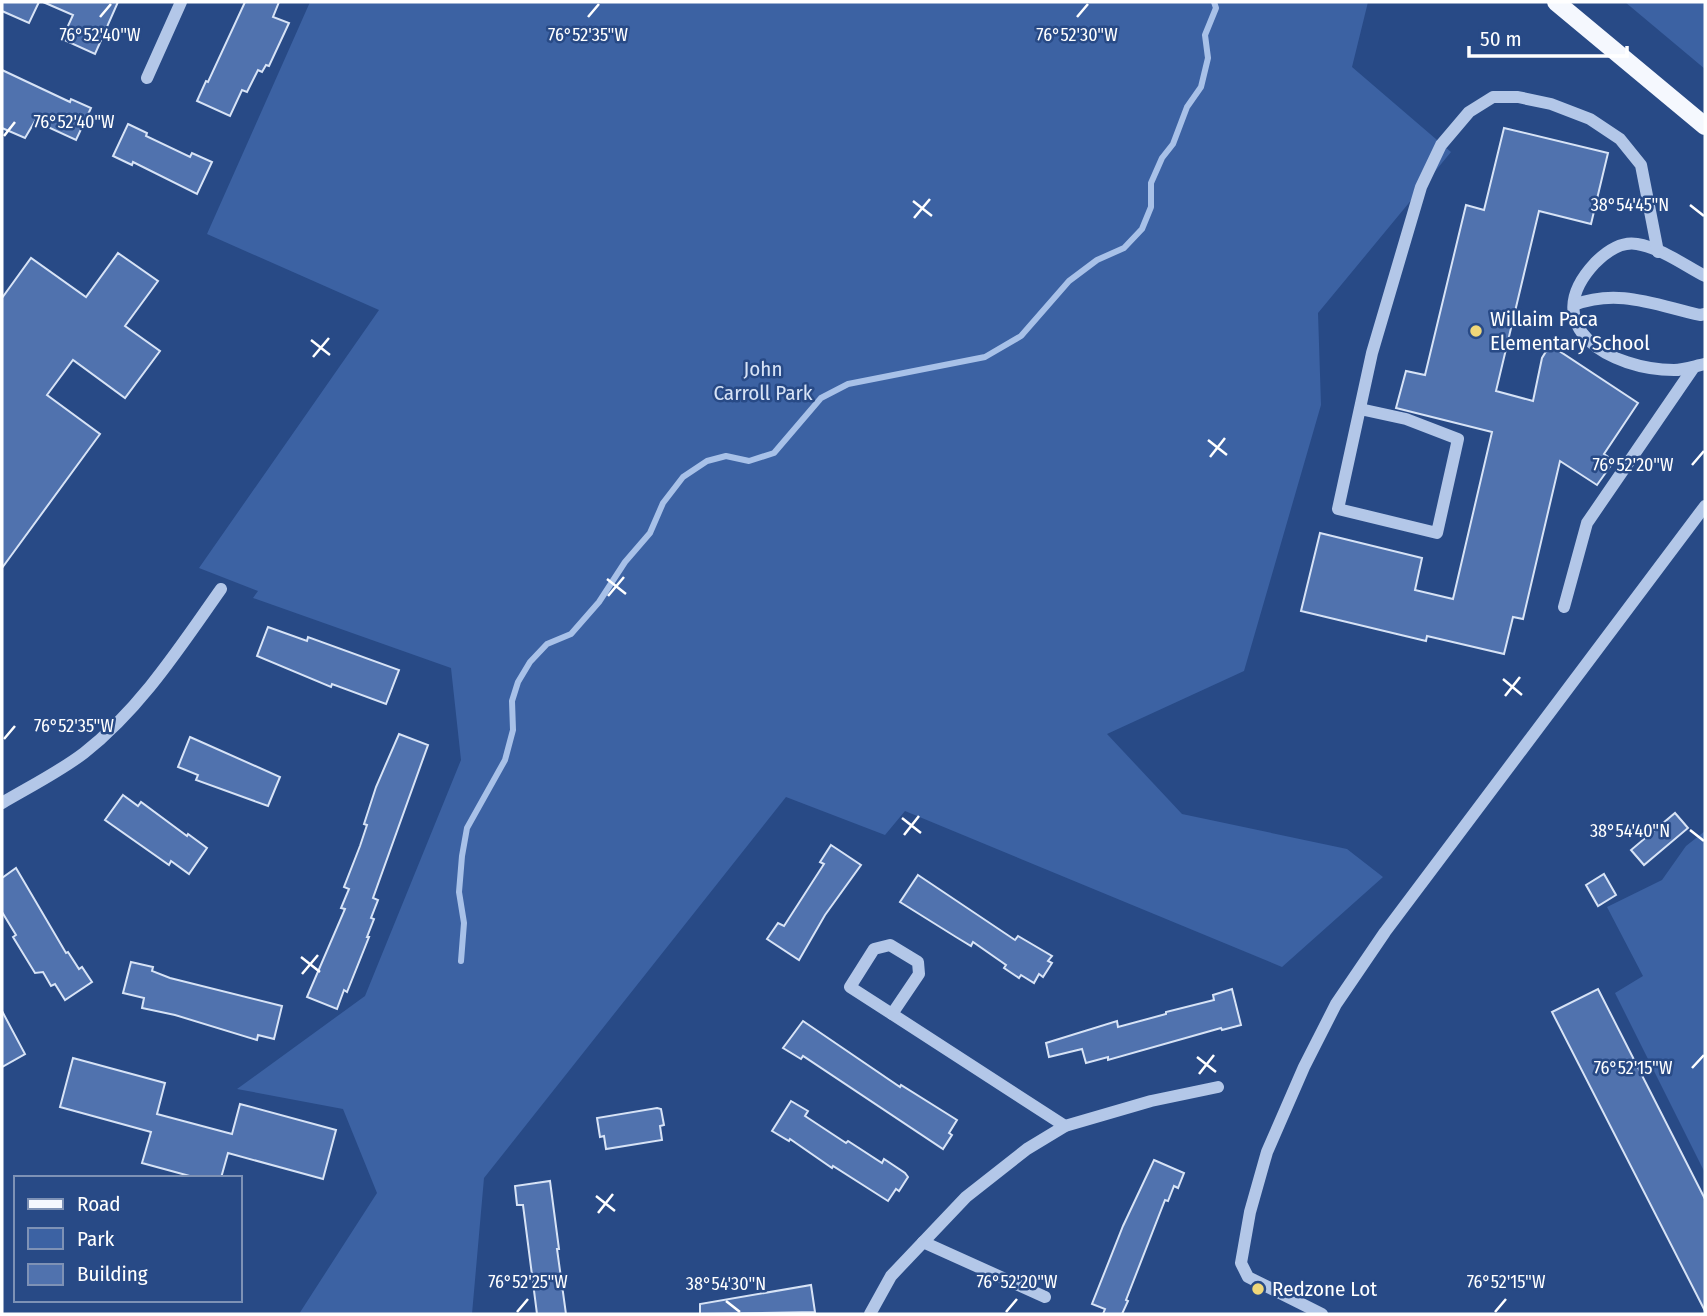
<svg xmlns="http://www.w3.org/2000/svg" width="1707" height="1316" viewBox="0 0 1707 1316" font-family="'Fira Sans Condensed',sans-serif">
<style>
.green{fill:#3c62a3}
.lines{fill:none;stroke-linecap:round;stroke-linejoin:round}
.stream{stroke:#a8c1e8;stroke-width:6}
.building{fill:#5072ae;stroke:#d7e3f6;stroke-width:2}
.minor{stroke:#b3c7e8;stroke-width:12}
.major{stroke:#f5f8fe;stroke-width:18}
.ticks{fill:none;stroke:#fff;stroke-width:2.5}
.poi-dot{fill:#f0d779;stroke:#284a86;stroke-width:2.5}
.labels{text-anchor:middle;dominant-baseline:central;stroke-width:5;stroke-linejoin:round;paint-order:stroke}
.poi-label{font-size:21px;fill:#fff;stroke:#284a86;text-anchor:start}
.park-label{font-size:21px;fill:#d7e3f6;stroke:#284a86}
.ticks-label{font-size:18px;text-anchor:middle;fill:#fff;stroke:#284a86;stroke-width:5;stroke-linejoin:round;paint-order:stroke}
</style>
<rect width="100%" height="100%" fill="#284a86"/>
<g class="green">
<path d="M 310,2 L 1368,2 L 1352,67 L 1451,152 L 1318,313 L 1321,405 L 1244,671 L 1107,734 L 1182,814 L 1347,849 L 1383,877 L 1282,967 L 905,811 L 885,835 L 786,797 L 484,1178 L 472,1314 L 299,1314 L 377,1193 L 343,1109 L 237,1089 L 365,996 L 461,760 L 451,668 L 253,598 L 258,591 L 199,568 L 379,310 L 207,234 Z"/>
<path d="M 1625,2 L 1705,2 L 1705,69 Z"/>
<path d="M 1705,831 L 1705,1173 L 1615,993 L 1643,976 L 1607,907 L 1662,880 L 1686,846 Z"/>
</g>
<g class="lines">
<path class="stream" d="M 461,961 L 464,923 L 459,892 L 462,856 L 467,828 L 505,760 L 513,730 L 512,701 L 518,682 L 530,662 L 547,644 L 571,634 L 599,602 L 625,562 L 650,533 L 663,503 L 683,477 L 707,461 L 726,456 L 749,461 L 774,453 L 821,398 L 848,384 L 985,357 L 1021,336 L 1069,281 L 1097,260 L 1124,248 L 1142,229 L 1151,207 L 1151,183 L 1162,158 L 1173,144 L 1187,107 L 1201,87 L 1208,58 L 1205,35 L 1216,8 L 1214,2"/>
</g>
<g class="building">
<path d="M 2,2 L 39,2 L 29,23 L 2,11 Z"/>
<path d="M 43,2 L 118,2 L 95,54 L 62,39 L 73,15 Z"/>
<path d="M 245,2 L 279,2 L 273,17 L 289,23 L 269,66 L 266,65 L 262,72 L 258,70 L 247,92 L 242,90 L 230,116 L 197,101 L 206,81 L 208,82 Z"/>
<path d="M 2,70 L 70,102 L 71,99 L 91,108 L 76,140 L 35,121 L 25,138 L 2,128 Z"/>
<path d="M 128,124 L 147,133 L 146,136 L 190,157 L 192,153 L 212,162 L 197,194 L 133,162 L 132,165 L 113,156 Z"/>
<path d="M 1504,128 L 1608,153 L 1591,224 L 1539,211 L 1496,391 L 1533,401 L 1542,358 L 1550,345 L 1638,403 L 1604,454 L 1614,461 L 1597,485 L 1560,461 L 1523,619 L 1513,617 L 1504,654 L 1427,636 L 1426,641 L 1301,611 L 1320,533 L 1422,558 L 1415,590 L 1453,599 L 1492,432 L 1396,408 L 1406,371 L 1425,375 L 1466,205 L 1484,210 Z"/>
<path d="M 118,253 L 158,281 L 125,326 L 160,351 L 125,398 L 73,360 L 47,395 L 100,434 L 2,568 L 2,298 L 31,258 L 86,297 Z"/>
<path d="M 268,627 L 307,641 L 308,637 L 399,670 L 386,704 L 332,684 L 331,687 L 257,656 Z"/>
<path d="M 399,734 L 428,745 L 373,898 L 378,900 L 371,918 L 374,919 L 367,937 L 369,937 L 347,992 L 344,990 L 337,1009 L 307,997 L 345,909 L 341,908 L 349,889 L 344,887 L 360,846 L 367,825 L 364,824 L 376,787 Z"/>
<path d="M 190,737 L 280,777 L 268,806 L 196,780 L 198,775 L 178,767 Z"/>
<path d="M 123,795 L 138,806 L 141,802 L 187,836 L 188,834 L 207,848 L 189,874 L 171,861 L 169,865 L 105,820 Z"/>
<path d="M 1675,813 L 1688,828 L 1644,865 L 1631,850 Z"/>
<path d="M 831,845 L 861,865 L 825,915 L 799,960 L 767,939 L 778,923 L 784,926 L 824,864 L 820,862 Z"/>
<path d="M 16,868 L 66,953 L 68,952 L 79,969 L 82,967 L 92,982 L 65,1000 L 55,984 L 51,986 L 43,972 L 35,973 L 13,937 L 16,935 L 2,912 L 2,878 Z"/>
<path d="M 1604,874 L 1616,895 L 1598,906 L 1586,885 Z"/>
<path d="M 918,875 L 1015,940 L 1018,936 L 1052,956 L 1048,961 L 1052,963 L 1043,977 L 1039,974 L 1034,983 L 1021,975 L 1019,978 L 1004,968 L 1006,965 L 973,942 L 971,946 L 956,937 L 900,902 Z"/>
<path d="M 131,962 L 153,967 L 152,971 L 170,978 L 282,1006 L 274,1039 L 258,1035 L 257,1040 L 175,1015 L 142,1008 L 144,998 L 123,993 Z"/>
<path d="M 1232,989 L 1241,1025 L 1222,1030 L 1221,1028 L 1108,1060 L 1108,1057 L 1086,1063 L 1082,1049 L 1049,1057 L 1046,1043 L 1117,1021 L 1118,1027 L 1166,1014 L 1166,1012 L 1214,1000 L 1213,995 Z"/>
<path d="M 1598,989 L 1705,1199 L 1705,1311 L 1552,1012 Z"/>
<path d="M 2,1011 L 25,1054 L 2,1067 Z"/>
<path d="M 803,1021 L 900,1087 L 901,1085 L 957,1120 L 949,1133 L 952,1135 L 943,1149 L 803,1056 L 801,1059 L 783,1048 Z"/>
<path d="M 73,1058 L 165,1083 L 157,1114 L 232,1134 L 240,1104 L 336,1130 L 323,1179 L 228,1153 L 221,1178 L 197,1178 L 142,1163 L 151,1132 L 60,1107 Z"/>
<path d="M 791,1101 L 808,1111 L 805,1116 L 846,1143 L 848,1141 L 882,1163 L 884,1159 L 905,1173 L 908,1177 L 899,1191 L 896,1189 L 888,1201 L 833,1166 L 832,1168 L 790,1139 L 789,1141 L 772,1131 Z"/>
<path d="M 657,1108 L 661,1109 L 664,1125 L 660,1126 L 662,1140 L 606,1149 L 604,1136 L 600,1137 L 597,1118 Z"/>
<path d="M 1154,1160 L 1184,1173 L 1178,1188 L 1174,1186 L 1168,1201 L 1165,1200 L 1126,1300 L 1128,1301 L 1122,1314 L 1103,1314 L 1105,1309 L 1092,1304 L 1123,1226 Z"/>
<path d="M 550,1181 L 559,1249 L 557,1249 L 566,1314 L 537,1314 L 523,1205 L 517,1205 L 515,1186 Z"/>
<path d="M 811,1285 L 815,1312 L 700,1314 L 700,1304 Z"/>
</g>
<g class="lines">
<g class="minor">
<path d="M 147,78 L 181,2"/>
<path d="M 1705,276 C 1684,265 1661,248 1637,244 C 1621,241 1606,252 1595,263 C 1535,327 1612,370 1674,370 C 1684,370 1695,366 1705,364"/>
<path d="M 1574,305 C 1618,288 1655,305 1700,315 L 1705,314"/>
<path d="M 1360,409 L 1406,419 L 1458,439 L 1437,533 L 1338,509 L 1372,353 L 1421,187 L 1441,145 L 1469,112 L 1493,97 L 1518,97 L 1551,104 L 1590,119 L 1620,139 L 1641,165 L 1658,252"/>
<path d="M 1564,607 L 1587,523 L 1694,367"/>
<path d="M 2,803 C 29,787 59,772 84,753 C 141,708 180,647 221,589"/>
<path d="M 890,945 L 918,962 L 919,974 L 892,1014 L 850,987 L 874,949 Z"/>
<path d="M 892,1014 L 1065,1126"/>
<path d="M 923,1242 L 1045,1297"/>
<path d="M 870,1314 L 891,1276 L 966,1197 L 1027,1149 L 1065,1126 L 1151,1101 L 1218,1087"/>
<path d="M 1322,1314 L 1248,1277 L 1241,1263 L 1250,1212 L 1267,1152 L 1304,1067 L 1336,1004 L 1385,932 L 1705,506"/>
</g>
<path class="major" d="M 1556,2 L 1705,126"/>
</g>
<path class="ticks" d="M 100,17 L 111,4M 588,17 L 599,4M 1077,17 L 1088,4M 4,136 L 15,122M 913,201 L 932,216M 1690,205 L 1704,216M 914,218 L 930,199M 311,340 L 330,355M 313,357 L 329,338M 1208,440 L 1227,455M 1210,457 L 1225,438M 1692,465 L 1704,451M 607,579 L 626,594M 608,596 L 624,577M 1503,679 L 1522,695M 1505,696 L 1520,677M 4,739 L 15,726M 902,818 L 921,833M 1690,830 L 1704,841M 904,835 L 919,816M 301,957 L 320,972M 302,974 L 318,955M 1197,1057 L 1216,1072M 1692,1068 L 1704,1055M 1199,1074 L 1214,1055M 596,1196 L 615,1211M 598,1213 L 613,1194M 726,1301 L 740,1312M 517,1312 L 528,1299M 1006,1312 L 1017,1299M 1495,1312 L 1506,1299"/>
<g class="poi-dot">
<circle cx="1476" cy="331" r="7"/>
<circle cx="1258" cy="1289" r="7"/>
</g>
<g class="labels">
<g class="poi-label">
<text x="1490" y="319">Willaim Paca<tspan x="1490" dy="24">Elementary School</tspan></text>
<text x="1272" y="1289">Redzone Lot</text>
</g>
<g class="park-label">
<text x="763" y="369">John<tspan x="763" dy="24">Carroll Park</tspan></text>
</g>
</g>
<g class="ticks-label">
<text x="100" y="41">76°52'40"W</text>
<text x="1077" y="41">76°52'30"W</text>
<text x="588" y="41">76°52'35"W</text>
<text x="74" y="128">76°52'40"W</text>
<text x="1630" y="211">38°54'45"N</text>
<text x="1633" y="471">76°52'20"W</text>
<text x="74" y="732">76°52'35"W</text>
<text x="1630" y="837">38°54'40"N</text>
<text x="1633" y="1074">76°52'15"W</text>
<text x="528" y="1288">76°52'25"W</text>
<text x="1017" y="1288">76°52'20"W</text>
<text x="1506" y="1288">76°52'15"W</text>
<text x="726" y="1290">38°54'30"N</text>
</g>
<rect width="1707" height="1316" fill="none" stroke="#ffffff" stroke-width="7"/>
<rect x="14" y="1176" width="228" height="126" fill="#284a86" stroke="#7e92b6" stroke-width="2"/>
<rect x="28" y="1199" width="35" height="10" fill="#f5f8fe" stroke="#7e92b6" stroke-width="2"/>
<text x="77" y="1211" font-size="21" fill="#ffffff">Road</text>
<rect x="28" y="1228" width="35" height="21" fill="#3c62a3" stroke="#7e92b6" stroke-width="2"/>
<text x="77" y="1246" font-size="21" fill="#ffffff">Park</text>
<rect x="28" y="1264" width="35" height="21" fill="#5072ae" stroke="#7e92b6" stroke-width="2"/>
<text x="77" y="1281" font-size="21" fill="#ffffff">Building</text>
<path d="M1469 46v10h158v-10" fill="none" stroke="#ffffff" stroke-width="3.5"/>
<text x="1480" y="46" font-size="21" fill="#ffffff" stroke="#284a86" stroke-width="5" paint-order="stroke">50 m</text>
</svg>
